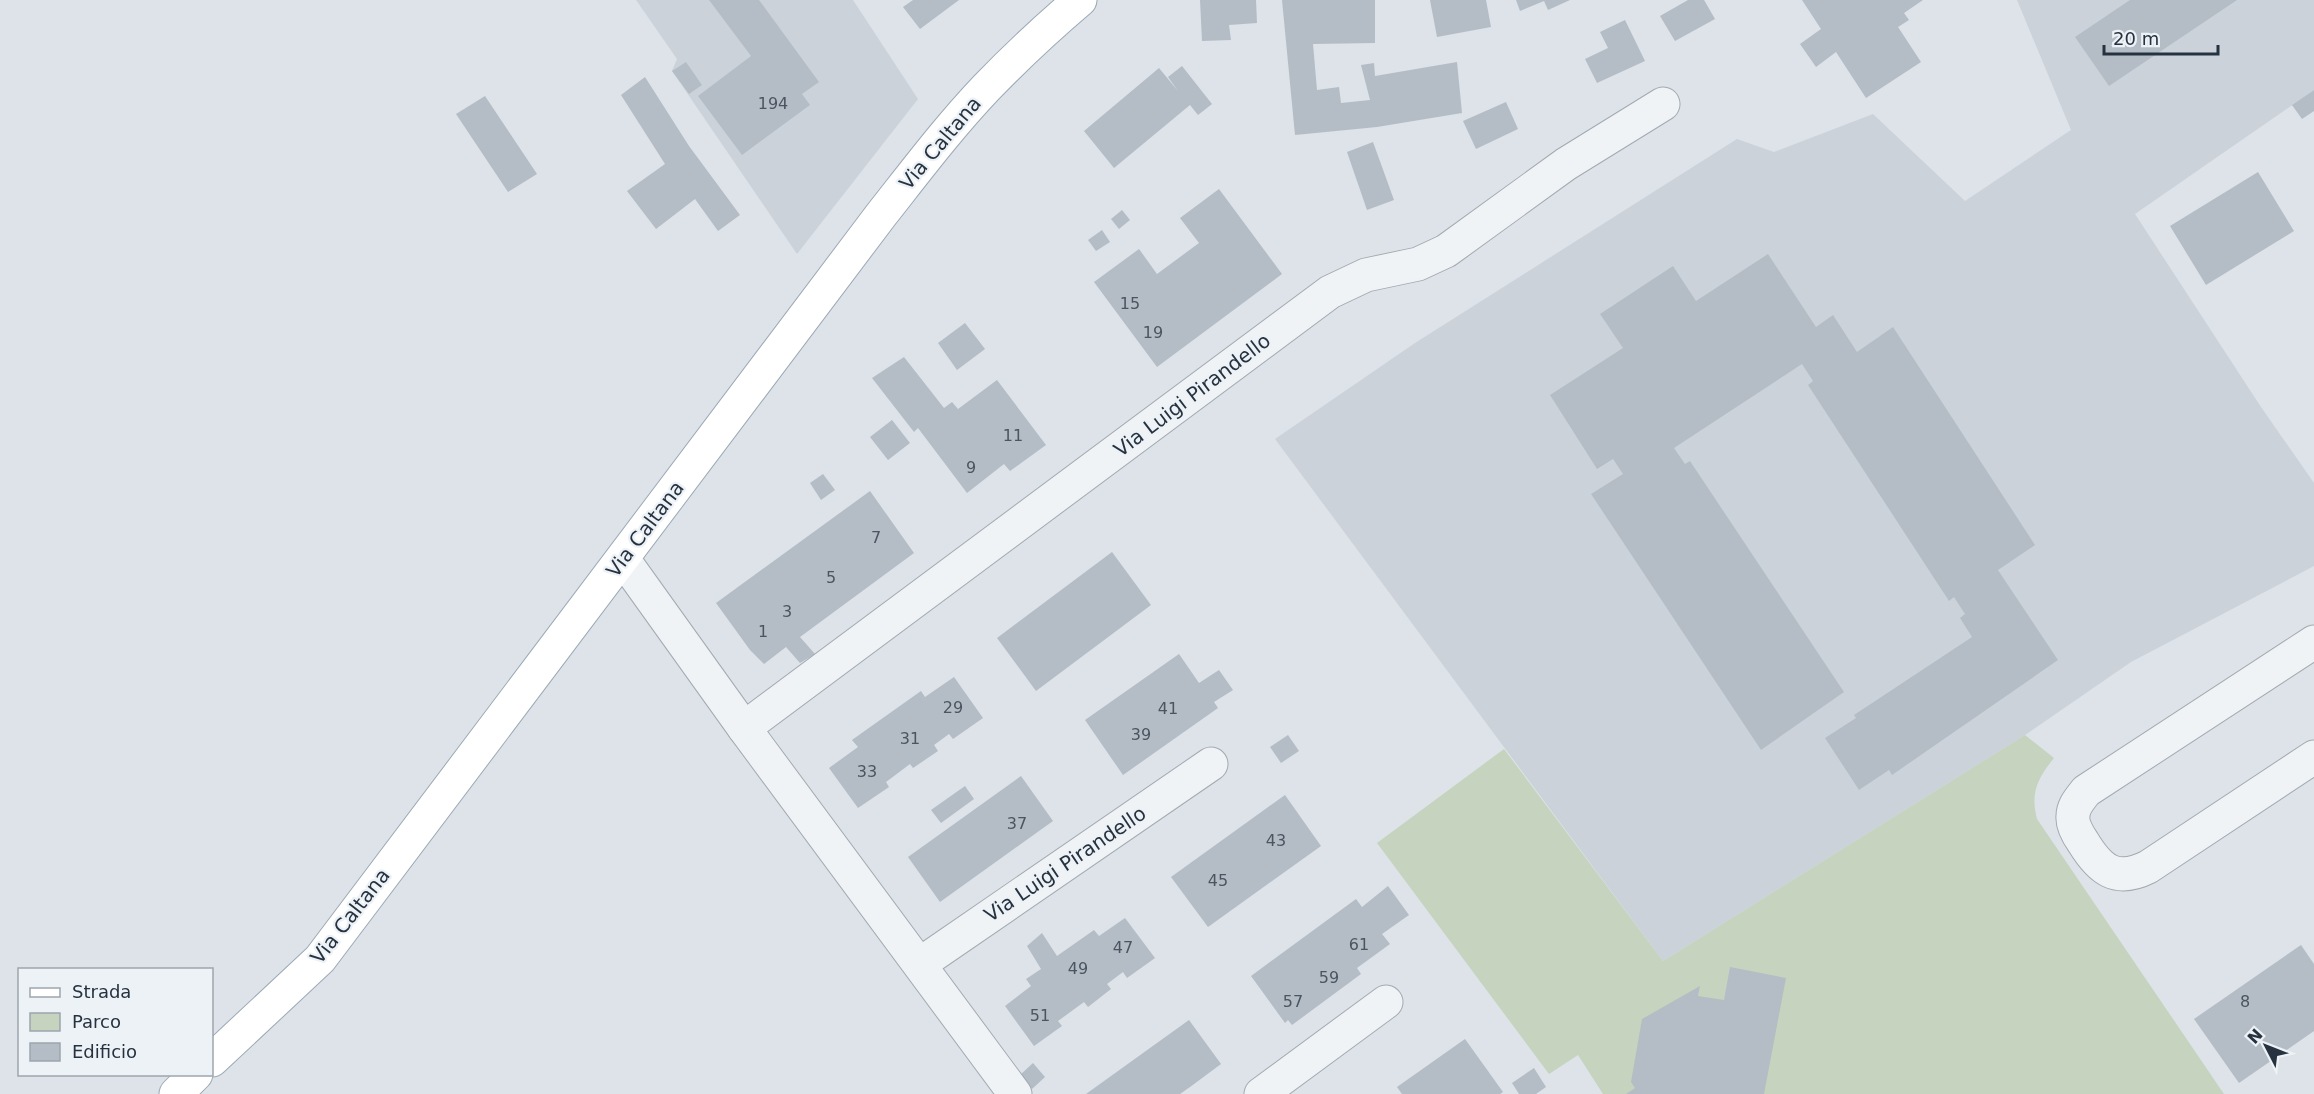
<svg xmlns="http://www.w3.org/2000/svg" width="2314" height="1094" viewBox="0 0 2314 1094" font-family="'DejaVu Sans',sans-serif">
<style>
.built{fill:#cbd2da}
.green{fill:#c6d3be}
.building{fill:#b4bdc5}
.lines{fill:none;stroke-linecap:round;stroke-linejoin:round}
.minor-casing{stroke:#a2aab2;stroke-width:35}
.major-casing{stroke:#9ca9b5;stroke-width:35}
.minor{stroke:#f0f3f6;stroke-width:33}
.major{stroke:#fff;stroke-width:33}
.labels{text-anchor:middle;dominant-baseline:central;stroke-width:4.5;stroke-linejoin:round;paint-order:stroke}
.number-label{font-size:16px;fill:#4a5561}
.street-label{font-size:20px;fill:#263240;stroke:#edf2f6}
</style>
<rect width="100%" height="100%" fill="#dde3e8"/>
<g class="built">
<path d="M 636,0 L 853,0 L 918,99 L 797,254 L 672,71 L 677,59 Z"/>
<path d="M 2017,0 L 2314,0 L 2314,90 L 2135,214 L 2261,407 L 2314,483 L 2314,566 L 2131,662 L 2025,735 L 1663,961 L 1275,439 L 1415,343 L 1737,139 L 1774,152 L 1873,114 L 1965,201 L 2071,130 Z"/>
</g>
<path class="green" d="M 2025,735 L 2054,758 C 2038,778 2030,792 2037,819 L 2224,1094 L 1603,1094 L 1578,1055 L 1549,1074 L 1377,843 L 1504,749 L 1663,961 Z"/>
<g class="building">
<path d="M 709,0 L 759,0 L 819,82 L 802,94 L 810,105 L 742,155 L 698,96 L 751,56 Z"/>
<path d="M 913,0 L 959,0 L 920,29 L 903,7 Z"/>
<path d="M 1200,0 L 1256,0 L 1257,23 L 1229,25 L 1231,40 L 1202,41 Z"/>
<path d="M 1282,0 L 1375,0 L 1375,43 L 1313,44 L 1317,90 L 1339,87 L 1341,103 L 1370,100 L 1361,65 L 1374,63 L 1375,76 L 1457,62 L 1462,113 L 1377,127 L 1295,135 Z"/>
<path d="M 1430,0 L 1486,0 L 1491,27 L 1437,37 Z"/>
<path d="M 1516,0 L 1570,0 L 1548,10 L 1544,1 L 1520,11 Z"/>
<path d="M 1688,0 L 1704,0 L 1715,19 L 1675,41 L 1660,16 Z"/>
<path d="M 1802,0 L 1923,0 L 1904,13 L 1909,20 L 1898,27 L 1921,62 L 1866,98 L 1836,52 L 1816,67 L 1800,44 L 1821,29 Z"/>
<path d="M 2130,0 L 2237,0 L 2109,86 L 2075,37 Z"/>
<path d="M 1625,20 L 1645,61 L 1597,83 L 1585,59 L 1608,48 L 1600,32 Z"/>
<path d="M 686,62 L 702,85 L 689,94 L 672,71 Z"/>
<path d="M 1182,66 L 1212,104 L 1198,115 L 1190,105 L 1114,168 L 1084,131 L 1159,68 L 1178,91 L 1168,77 Z"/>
<path d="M 645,77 L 689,146 L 740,215 L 718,231 L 695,199 L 656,229 L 627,191 L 665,164 L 621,95 Z"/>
<path d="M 2314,90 L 2314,111 L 2302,119 L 2292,105 Z"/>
<path d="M 485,96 L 537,174 L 508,192 L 456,114 Z"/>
<path d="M 1506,102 L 1518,129 L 1476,149 L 1463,121 Z"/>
<path d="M 1373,142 L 1394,200 L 1367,210 L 1347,152 Z"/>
<path d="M 2258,172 L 2294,231 L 2206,285 L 2170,226 Z"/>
<path d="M 1219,189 L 1282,274 L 1157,367 L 1094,282 L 1139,249 L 1157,274 L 1199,243 L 1180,218 Z"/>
<path d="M 1122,210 L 1130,220 L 1119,229 L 1111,219 Z"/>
<path d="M 1102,230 L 1110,242 L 1096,251 L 1088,240 Z"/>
<path d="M 1768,254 L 1816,327 L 1833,315 L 1857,352 L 1893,327 L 2035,545 L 1998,570 L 2058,660 L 1892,775 L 1889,770 L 1859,790 L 1825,738 L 1856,718 L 1854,715 L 1972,637 L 1960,618 L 1965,614 L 1954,597 L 1949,601 L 1808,385 L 1813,381 L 1802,364 L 1674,448 L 1685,464 L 1690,461 L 1844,692 L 1761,750 L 1591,494 L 1623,474 L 1613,459 L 1597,469 L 1550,395 L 1623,348 L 1600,314 L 1673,266 L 1696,301 Z"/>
<path d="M 965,323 L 985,349 L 957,370 L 938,343 Z"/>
<path d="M 904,357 L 944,408 L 952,402 L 958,409 L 997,380 L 1046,445 L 1010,471 L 1004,464 L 967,493 L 918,428 L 914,432 L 872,378 Z"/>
<path d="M 892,420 L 910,443 L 888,460 L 870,437 Z"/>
<path d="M 823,474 L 835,490 L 821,500 L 810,483 Z"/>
<path d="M 870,491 L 914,553 L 800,637 L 815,654 L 800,663 L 786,647 L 764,664 L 750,650 L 716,603 Z"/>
<path d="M 1112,552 L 1151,605 L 1036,691 L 997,638 Z"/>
<path d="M 1179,654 L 1199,683 L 1219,670 L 1233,690 L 1214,702 L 1218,708 L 1123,775 L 1085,720 Z"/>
<path d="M 954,677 L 983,718 L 953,739 L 949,734 L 934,745 L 938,751 L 913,768 L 910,764 L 886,782 L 889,787 L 858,808 L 829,768 L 858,747 L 852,740 L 866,730 L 921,691 L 925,697 Z"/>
<path d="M 1288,735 L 1299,751 L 1281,763 L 1270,747 Z"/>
<path d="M 1021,776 L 1053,821 L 940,902 L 908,857 Z"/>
<path d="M 965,786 L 974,799 L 941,823 L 931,810 Z"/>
<path d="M 1285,795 L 1321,846 L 1208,927 L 1171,877 Z"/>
<path d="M 1388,886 L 1409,915 L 1382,934 L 1390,944 L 1357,968 L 1361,974 L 1292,1025 L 1288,1020 L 1285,1023 L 1251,976 L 1356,899 L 1362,907 Z"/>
<path d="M 1125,918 L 1155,958 L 1127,978 L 1123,972 L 1107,984 L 1111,989 L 1088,1007 L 1084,1002 L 1058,1021 L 1062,1026 L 1034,1046 L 1005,1006 L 1031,986 L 1026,979 L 1041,969 L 1027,946 L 1042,933 L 1057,956 L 1094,930 L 1099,936 Z"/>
<path d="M 2301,945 L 2314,964 L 2314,1031 L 2239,1083 L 2194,1019 Z"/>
<path d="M 1730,967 L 1786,978 L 1764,1094 L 1626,1094 L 1635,1088 L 1631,1082 L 1642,1019 L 1700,986 L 1698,996 L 1724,1000 Z"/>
<path d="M 1189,1020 L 1221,1064 L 1190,1087 L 1180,1094 L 1086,1094 Z"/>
<path d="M 1465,1039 L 1503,1092 L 1500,1094 L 1402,1094 L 1397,1087 Z"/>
<path d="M 1033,1063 L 1045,1077 L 1032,1089 L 1020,1075 Z"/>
<path d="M 1534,1068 L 1546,1087 L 1536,1094 L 1519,1094 L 1512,1083 Z"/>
</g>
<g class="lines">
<defs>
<g id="minor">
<path d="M 623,559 L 744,728 L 1015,1094"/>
<path d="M 2314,642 L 2086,791 C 2080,799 2073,806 2073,816 C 2072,824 2078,835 2083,842 C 2100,870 2116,883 2148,867 L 2314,757"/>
<path d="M 744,728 L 1330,292 L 1366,275 L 1418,264 L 1446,251 L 1566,164 L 1663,104"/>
<path d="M 920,964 L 1211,764"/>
<path d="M 1261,1094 L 1386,1002"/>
</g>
<g id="major">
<path d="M 212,1060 L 320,959 L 881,215 C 915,172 948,128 986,88 C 1016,57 1047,28 1080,0"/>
<path d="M 176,1094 L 196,1074"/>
</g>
</defs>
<use href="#minor" class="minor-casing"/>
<use href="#major" class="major-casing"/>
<use href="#minor" class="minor"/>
<use href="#major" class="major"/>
</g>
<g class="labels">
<g class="number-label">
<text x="773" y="103">194</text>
<text x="1130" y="303">15</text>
<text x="1153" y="332">19</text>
<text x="1013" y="435">11</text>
<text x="971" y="467">9</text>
<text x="876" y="537">7</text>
<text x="831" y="577">5</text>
<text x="787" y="611">3</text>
<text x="763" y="631">1</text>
<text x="953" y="707">29</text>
<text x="1168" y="708">41</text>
<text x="1141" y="734">39</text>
<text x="910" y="738">31</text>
<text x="867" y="771">33</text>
<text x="1017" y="823">37</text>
<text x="1276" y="840">43</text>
<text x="1218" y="880">45</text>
<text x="1359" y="944">61</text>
<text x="1123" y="947">47</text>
<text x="1078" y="968">49</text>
<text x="1329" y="977">59</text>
<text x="1293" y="1001">57</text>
<text x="2245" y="1001">8</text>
<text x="1040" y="1015">51</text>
</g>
<g class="street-label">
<text transform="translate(940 143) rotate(-50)">Via Caltana</text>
<text transform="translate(1192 395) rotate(-37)">Via Luigi Pirandello</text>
<text transform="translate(645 529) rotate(-53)">Via Caltana</text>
<text transform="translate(1065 864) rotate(-34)">Via Luigi Pirandello</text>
<text transform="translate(350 916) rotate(-52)">Via Caltana</text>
</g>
</g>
<rect x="18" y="968" width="195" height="108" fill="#edf2f6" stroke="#9da5ad" stroke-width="1.5"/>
<rect x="30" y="988" width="30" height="9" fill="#ffffff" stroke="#9da5ad" stroke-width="1.5"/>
<text x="72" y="998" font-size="18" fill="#263240">Strada</text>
<rect x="30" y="1013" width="30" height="18" fill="#c6d3be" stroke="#9da5ad" stroke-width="1.5"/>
<text x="72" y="1028" font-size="18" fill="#263240">Parco</text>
<rect x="30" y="1043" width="30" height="18" fill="#b4bdc5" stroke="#9da5ad" stroke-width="1.5"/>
<text x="72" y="1058" font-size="18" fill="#263240">Edificio</text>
<g transform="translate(2266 1046) rotate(312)" stroke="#edf2f6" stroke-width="4.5" paint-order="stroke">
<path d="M0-4.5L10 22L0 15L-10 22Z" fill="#263240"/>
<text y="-9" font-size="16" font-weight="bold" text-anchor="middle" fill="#263240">N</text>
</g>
<path d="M2104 45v9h114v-9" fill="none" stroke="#263240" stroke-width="3"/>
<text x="2113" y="45" font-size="18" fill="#263240" stroke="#edf2f6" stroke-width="4.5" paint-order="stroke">20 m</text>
</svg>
